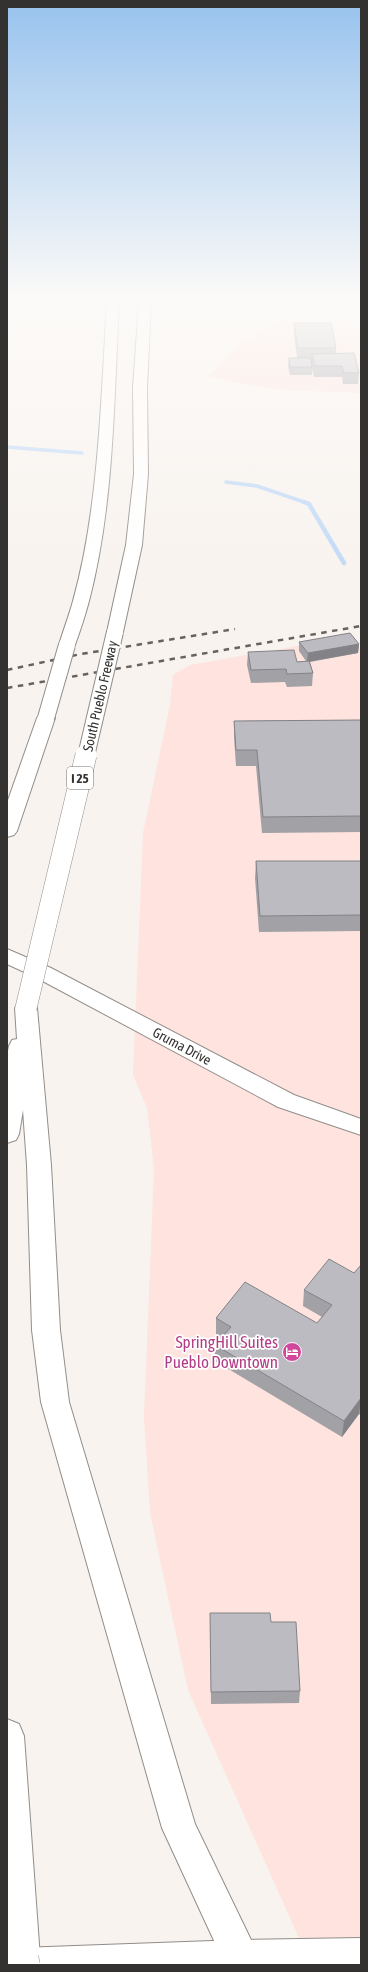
<svg xmlns="http://www.w3.org/2000/svg" width="368" height="1972" viewBox="0 0 368 1972" font-family="'Asap Condensed',sans-serif">
<style>
.commercial{fill:#fee3de}
.lines{fill:none;stroke-linecap:round;stroke-linejoin:round}
.stream-far1{stroke:#c0d9f7;stroke-width:3.5}
.stream{stroke:#c0d9f7;stroke-width:4.5}
.minor-casing{stroke:#928d89;stroke-width:2}
.highway-casing{stroke:#928d89;stroke-width:2}
.minor{fill:#fff;fill-rule:evenodd}
.highway{fill:#fff;fill-rule:evenodd}
.rail{stroke:#656260;stroke-width:2.5;stroke-dasharray:5.5 5.5;stroke-linecap:butt}
.highway-bridge-far2-casing{stroke:#928d89;stroke-width:18;stroke-linecap:butt}
.highway-bridge-far1-casing{stroke:#928d89;stroke-width:22;stroke-linecap:butt}
.highway-bridge-casing{stroke:#928d89;stroke-width:34;stroke-linecap:butt}
.highway-bridge-far2{stroke:#fff;stroke-width:16}
.highway-bridge-far1{stroke:#fff;stroke-width:21}
.highway-bridge{stroke:#fff;stroke-width:33}
.wall{fill:#a1a1a6}
.shaded-wall{fill:#838387}
.building{fill:#bbbbc1;stroke:#838387}
.labels{text-anchor:middle;dominant-baseline:central;stroke-width:3.5;stroke-linejoin:round;paint-order:stroke}
.shield{fill:#fff;stroke:#71706e;stroke-width:1}
.shield-label{font-size:13px;font-weight:bold;fill:#343230}
.street-label{font-size:14px;fill:#343230;stroke:#fff}
.near-hotel-label{font-size:17px;fill:#b23c85;stroke:#fff;text-anchor:end}
</style>
<rect width="100%" height="100%" fill="#f8f3ef"/>
<g class="commercial">
<path d="M 282,319 L 301,325 L 361,326 L 361,393 L 283,390 L 238,383 L 208,376 L 241,343 L 270,327 Z"/>
<path d="M 354,636 L 361,652 L 361,1955 L 307,1956 L 188,1690 L 150,1513 L 144,1417 L 154,1169 L 147,1108 L 133,1075 L 143,833 L 170,705 L 173,675 L 190,665 Z"/>
</g>
<g class="lines">
<g class="stream-far1">
<path d="M 7,447 L 82,453"/>
<path d="M 226,482 L 257,486 L 307,503"/>
</g>
<path class="stream" d="M 304,502 L 309,504 L 344,563"/>
<defs>
<g id="minor">
<path d="M 7,949 L 51,968 L 294,1095 L 361,1119 L 361,1135 L 278,1107 L 37,978 L 7,964 Z"/>
<path d="M 361,1938 L 361,1965 L 7,1965 L 8,1953 L 20,1948 L 240,1940 Z"/>
</g>
<g id="highway">
<path d="M 107,302 L 119,302 C 114,400 114,506 89,601 C 85,616 80,631 75,645 L 73,649 L 67,650 L 61,649 L 59,645 C 63,631 69,616 73,601 C 99,508 101,399 107,302 Z"/>
<path d="M 139,302 L 151,302 L 147,388 L 148,474 L 142,545 L 123,632 L 121,636 L 115,637 L 109,636 L 107,632 L 126,545 L 134,474 L 133,388 Z"/>
<path d="M 46,713 L 52,714 L 55,718 L 17,831 L 14,835 L 7,837 L 7,803 L 37,718 L 40,714 Z"/>
<path d="M 26,1000 L 34,1003 L 37,1008 L 51,1165 L 60,1330 L 69,1402 L 195,1824 L 253,1944 L 258,1957 L 258,1965 L 222,1965 L 222,1958 L 162,1828 L 41,1402 L 32,1330 L 27,1165 L 23,1110 L 19,1134 L 16,1140 L 7,1143 L 7,1056 L 9,1046 L 12,1040 L 17,1039 L 15,1008 L 18,1003 Z"/>
<path d="M 7,1719 L 19,1724 L 24,1736 L 40,1958 L 37,1965 L 7,1965 Z"/>
</g>
</defs>
<use href="#minor" class="minor-casing"/>
<use href="#highway" class="highway-casing"/>
<use href="#minor" class="minor"/>
<use href="#highway" class="highway"/>
<g class="rail">
<path d="M 7,670 L 81,654 L 235,629"/>
<path d="M 7,688 L 361,626"/>
</g>
<defs>
<g id="highway-bridge-far2">
<path d="M 46,718 L 67,645"/>
<path d="M 86,756 L 115,632"/>
</g>
<path id="highway-bridge-far1" d="M 26,1008 L 86,755"/>
<path id="highway-bridge" d="M 22,1958 L 23,1965"/>
</defs>
<use href="#highway-bridge-far2" class="highway-bridge-far2-casing"/>
<use href="#highway-bridge-far1" class="highway-bridge-far1-casing"/>
<use href="#highway-bridge" class="highway-bridge-casing"/>
<use href="#highway-bridge-far2" class="highway-bridge-far2"/>
<use href="#highway-bridge-far1" class="highway-bridge-far1"/>
<use href="#highway-bridge" class="highway-bridge"/>
</g>
<g class="wall">
<path d="M 294,323 L 336,348 L 336,354 L 359,373 L 358,384 L 343,384 L 342,377 L 314,377 L 312,369 L 312,375 L 290,375 L 288,366 L 289,358 L 297,358 L 294,334 Z"/>
<path d="M 299,642 L 359,644 L 358,653 L 310,662 L 313,673 L 312,686 L 287,687 L 285,682 L 251,683 L 247,665 L 248,652 L 297,662 L 306,661 L 299,651 Z"/>
<path d="M 361,720 L 361,832 L 262,833 L 256,766 L 236,766 L 234,737 L 234,721 Z"/>
<path d="M 256,861 L 361,861 L 361,931 L 259,932 L 255,878 Z"/>
<path d="M 361,1265 L 361,1415 L 359,1414 L 342,1437 L 215,1361 L 215,1345 L 221,1338 L 216,1334 L 216,1318 L 317,1323 L 322,1317 L 303,1306 L 304,1290 L 354,1273 Z"/>
<path d="M 210,1613 L 271,1622 L 300,1691 L 299,1703 L 211,1704 Z"/>
</g>
<g class="shaded-wall">
<path d="M 359,644 L 358,653 L 307,662 L 308,653 Z"/>
<path d="M 361,1398 L 359,1414 L 342,1437 L 344,1421 Z"/>
</g>
<g class="building">
<path d="M 294,323 L 331,323 L 336,348 L 298,348 Z"/>
<path d="M 354,353 L 359,373 L 344,373 L 342,366 L 315,366 L 312,354 Z"/>
<path d="M 289,358 L 311,358 L 312,367 L 290,367 Z"/>
<path d="M 350,633 L 359,644 L 308,653 L 299,642 Z"/>
<path d="M 294,650 L 297,662 L 309,661 L 313,673 L 287,674 L 286,669 L 251,670 L 248,652 Z"/>
<path d="M 361,720 L 361,816 L 263,817 L 257,750 L 236,750 L 234,721 Z"/>
<path d="M 256,861 L 361,861 L 361,915 L 260,916 Z"/>
<path d="M 329,1259 L 354,1273 L 361,1265 L 361,1398 L 344,1421 L 215,1345 L 231,1327 L 216,1318 L 245,1282 L 317,1323 L 332,1305 L 304,1290 Z"/>
<path d="M 210,1613 L 270,1613 L 271,1622 L 296,1622 L 300,1691 L 211,1692 Z"/>
</g>
<linearGradient id="sky" x2="0" y2="1"><stop stop-color="#98c3ee"/><stop offset="0.52" stop-color="#fcfaf8"/><stop offset="1" stop-color="#fcfaf8" stop-opacity="0"/></linearGradient>
<rect width="368" height="578" fill="url(#sky)"/>
<defs>
<symbol id="hotel-disc" viewBox="-11 -11 22 22"><circle r="9.5" fill="#d1479c" stroke="#fff"/><path d="M-6-4.5h1.5V1H6V5H4.5V3h-9V5H-6ZM-4 0a1.8 1.8 0 1 1 3.6 0ZM.5 0V-2.5h3Q6-2.5 6 0Z" fill="#fff"/></symbol>
</defs>
<g fill-rule="evenodd">
<use href="#hotel-disc" x="281" y="1341" width="22" height="22"/>
</g>
<g class="labels">
<rect class="shield" x="67" y="767" width="26" height="22" rx="3"/>
<g class="shield-label">
<text x="80" y="778">I 25</text>
</g>
<g class="street-label">
<text transform="translate(100 696) rotate(-77)">South Pueblo Freeway</text>
<text transform="translate(182 1046) rotate(28)">Gruma Drive</text>
</g>
<g class="near-hotel-label">
<text x="278" y="1342">SpringHill Suites<tspan x="278" dy="20">Pueblo Downtown</tspan></text>
</g>
</g>
<rect width="368" height="1972" fill="none" stroke="#343230" stroke-width="16"/>
</svg>
